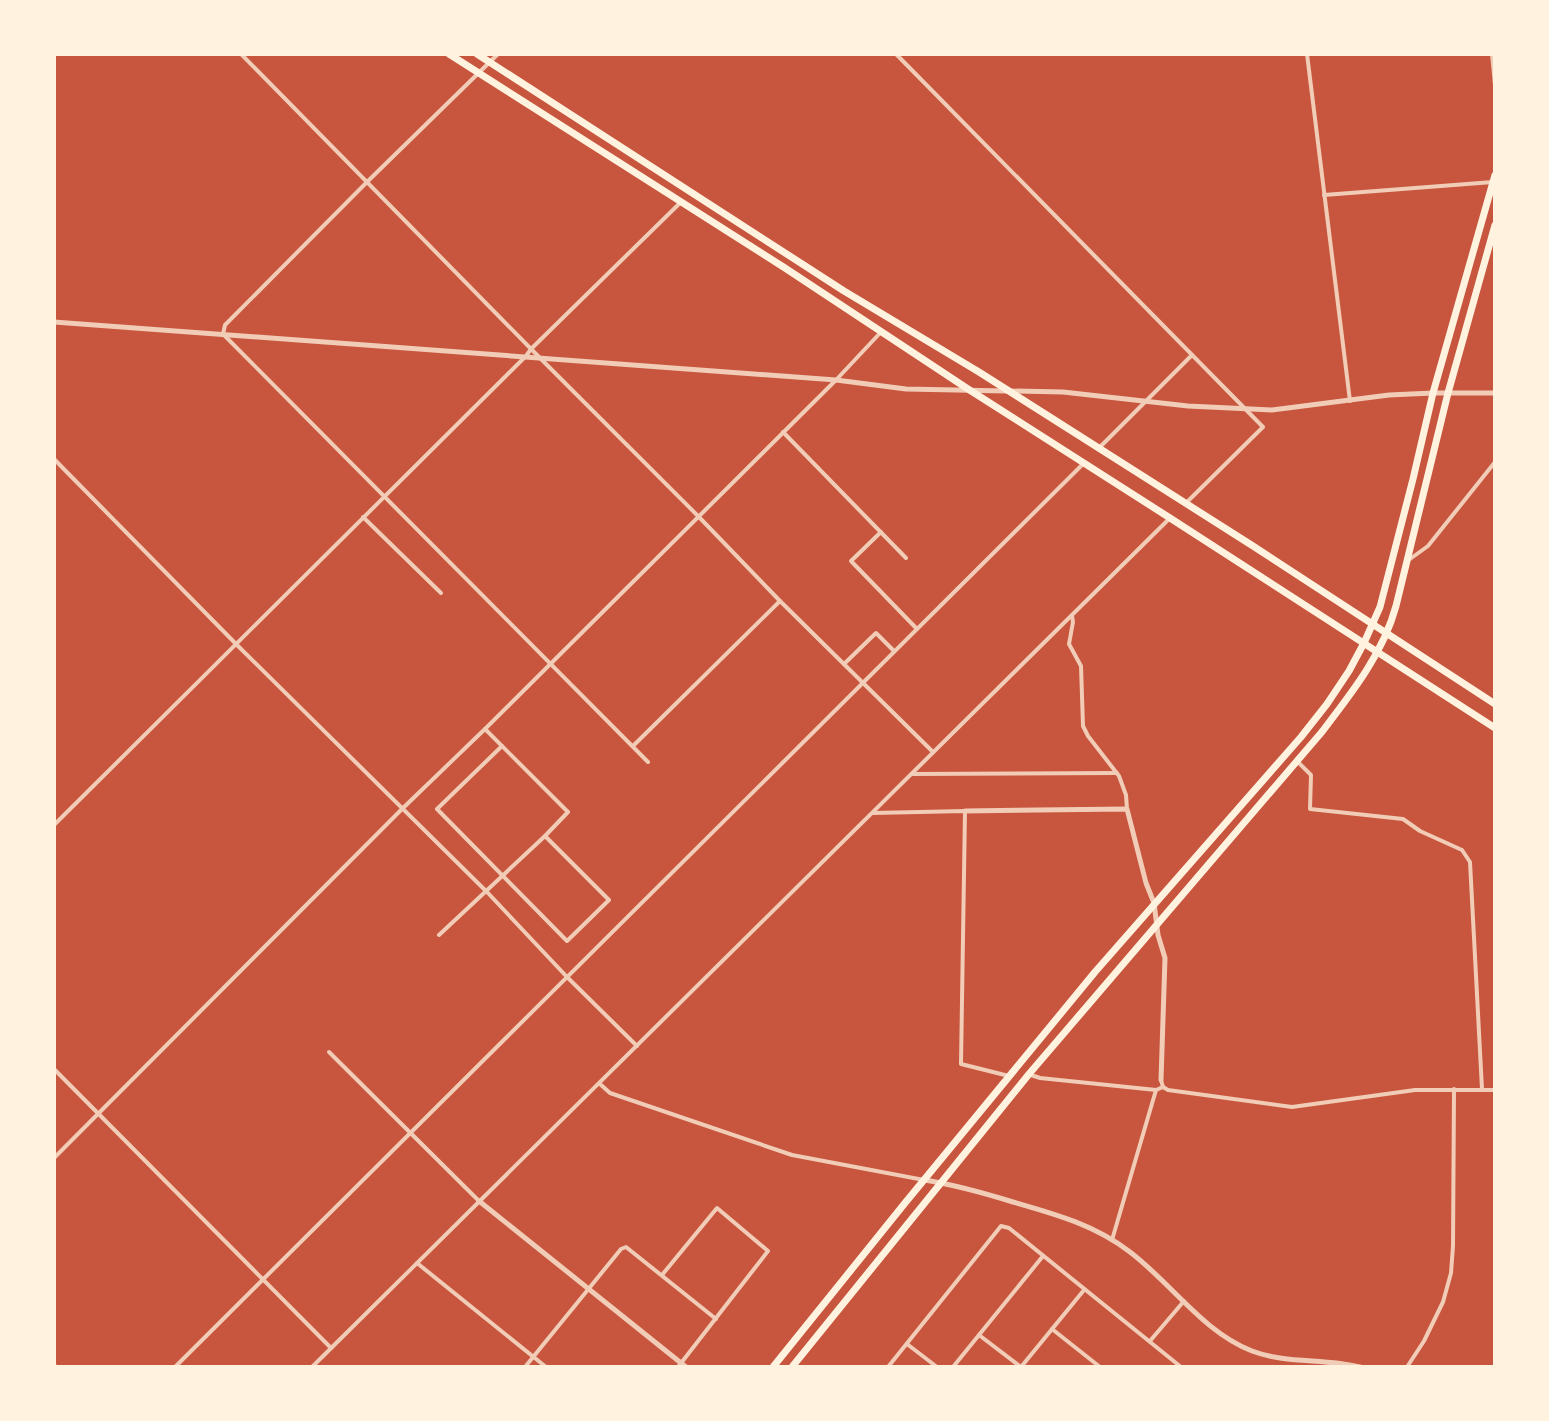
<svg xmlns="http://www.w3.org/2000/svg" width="1549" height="1421" viewBox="0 0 1549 1421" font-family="'Open Sans',sans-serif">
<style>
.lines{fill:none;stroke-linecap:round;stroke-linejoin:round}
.minor{stroke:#f1ccb7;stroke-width:4}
.tertiary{stroke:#f1ccb7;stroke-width:5}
.trunk{stroke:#fff3e0;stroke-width:7}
</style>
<rect width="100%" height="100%" fill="#c8553d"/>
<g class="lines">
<g class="minor">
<path d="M 241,54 L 538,356 L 698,516 L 780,601 L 933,752"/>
<path d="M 498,54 L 368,181 L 225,325 L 223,334 L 648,762"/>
<path d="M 896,54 L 1263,427 L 1187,502"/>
<path d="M 1307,54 L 1350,401"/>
<path d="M 1492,54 L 1495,85"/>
<path d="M 1324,195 L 1493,182"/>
<path d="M 783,432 L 906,558"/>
<path d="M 1098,449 L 1192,355"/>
<path d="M 54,459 L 236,644 L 487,892 L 567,977 L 637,1046"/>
<path d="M 363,517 L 441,593"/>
<path d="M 881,532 L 851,561 L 917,629"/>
<path d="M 1410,559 L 1428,546 L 1495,462"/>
<path d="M 1072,616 L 1073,622 L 1069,644 L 1081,666 L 1083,726 L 1088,736 L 1119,776 L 1126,795 L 1127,809"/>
<path d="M 844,664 L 876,633 L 894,651"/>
<path d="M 502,746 L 437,809 L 567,941 L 609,900 L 545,836"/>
<path d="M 633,746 L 780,601"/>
<path d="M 1297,761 L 1311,775 L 1310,809 L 1403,819 L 1420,831 L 1462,850 L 1470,862 L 1482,1089"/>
<path d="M 912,774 L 1117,773"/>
<path d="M 873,813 L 965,811 L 961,1064 L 1009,1076"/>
<path d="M 54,825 L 526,356 L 531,349 L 681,202"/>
<path d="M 439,935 L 545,836 L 568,812 L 485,729"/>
<path d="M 329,1052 L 479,1201"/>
<path d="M 54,1069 L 331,1348"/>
<path d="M 1031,1075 L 1040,1078 L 1156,1090 L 1163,1087"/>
<path d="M 1161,1080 L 1163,1087 L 1168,1090 L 1292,1107 L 1415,1090 L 1495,1090"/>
<path d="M 600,1084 L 610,1093 L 792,1155 L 924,1180"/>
<path d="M 54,1158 L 402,809 L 485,729 L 836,380 L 881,332"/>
<path d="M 1112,1240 L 1156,1090"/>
<path d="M 417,1263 L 546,1367"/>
<path d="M 662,1275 L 717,1208 L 768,1251 L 678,1367"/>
<path d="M 1052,1329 L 1100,1367"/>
<path d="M 979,1335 L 1021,1367"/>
<path d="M 1150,1341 L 1184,1301"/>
<path d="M 907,1344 L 937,1367"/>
<path d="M 54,1365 L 56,1367"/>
<path d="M 175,1367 L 1084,463"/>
<path d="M 312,1367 L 1170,518"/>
<path d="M 525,1367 L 621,1249 L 626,1247 L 716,1319"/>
<path d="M 888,1367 L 1001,1226 L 1009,1228 L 1181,1367"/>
<path d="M 953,1367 L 1043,1256"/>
<path d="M 1021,1367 L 1084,1290"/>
<path d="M 1407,1367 L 1424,1341 L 1443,1302 L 1451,1273 L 1453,1246 L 1454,1089"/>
</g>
<g class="tertiary">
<path d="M 54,322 L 836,380 L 906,389 L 1063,392 L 1188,406 L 1272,410 L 1389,395 L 1433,393 L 1495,393"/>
<path d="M 965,811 L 1127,809 L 1146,883 L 1154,903 L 1158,935 L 1165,958 L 1161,1080"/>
<path d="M 925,1180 C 955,1185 984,1193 1013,1202 C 1055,1214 1095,1225 1130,1252 C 1171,1283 1203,1332 1252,1351 C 1286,1364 1325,1358 1360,1367"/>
<path d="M 479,1201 L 686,1367"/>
</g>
<g class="trunk">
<path d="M 449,54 L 785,268 L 968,389 L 1170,518 L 1495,728"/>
<path d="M 477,54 L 844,291 L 979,372 L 1253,546 L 1495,704"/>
<path d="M 773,1367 L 905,1203 L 1095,972 L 1301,737 L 1327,704 L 1349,671 L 1364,643 L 1380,607 L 1413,479 L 1433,393 L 1495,175"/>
<path d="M 792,1367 L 1029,1074 L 1321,733 C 1351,694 1383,654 1396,606 L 1448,393 L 1495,225"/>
</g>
</g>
<rect width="1549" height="1421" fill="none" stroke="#fff3e0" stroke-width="112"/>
</svg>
